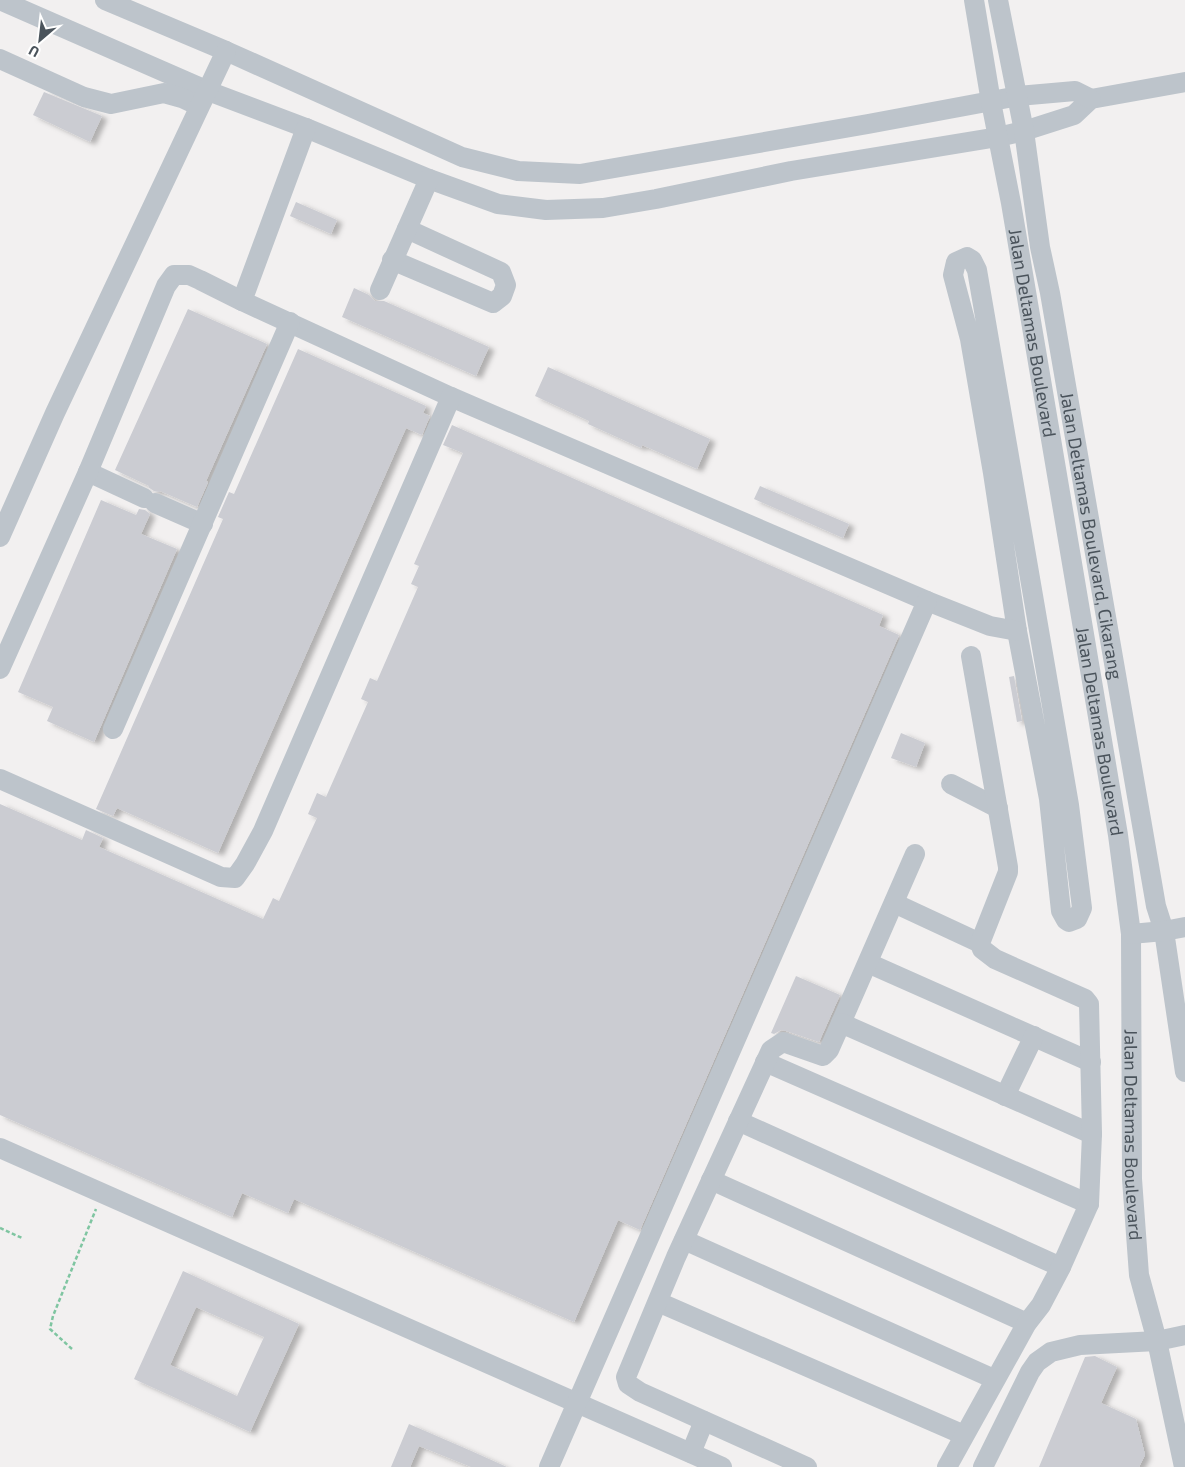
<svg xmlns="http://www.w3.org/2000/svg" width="1185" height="1467" viewBox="0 0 1185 1467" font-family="'Exo 2',sans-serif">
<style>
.building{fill:#cbccd2;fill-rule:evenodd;filter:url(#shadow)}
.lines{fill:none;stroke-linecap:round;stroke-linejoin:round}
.path{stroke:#7fc5a1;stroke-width:2.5;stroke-dasharray:4 2.5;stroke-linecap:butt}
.minor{stroke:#bdc4cb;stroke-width:20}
.labels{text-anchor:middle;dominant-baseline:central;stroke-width:4.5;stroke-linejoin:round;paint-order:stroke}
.street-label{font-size:18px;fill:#4a535b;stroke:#fff}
</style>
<defs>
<filter id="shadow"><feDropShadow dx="5.5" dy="3" stdDeviation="2.5" flood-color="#0004"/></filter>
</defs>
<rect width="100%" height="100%" fill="#f2f0f0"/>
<g class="building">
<path d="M 44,92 L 102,116 L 90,142 L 33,115 Z"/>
<path d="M 296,202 L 337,220 L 331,234 L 290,216 Z"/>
<path d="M 354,288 L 369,295 L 375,301 L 384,301 L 489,347 L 476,376 L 342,317 Z"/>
<path d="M 188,309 L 267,344 L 206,481 L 208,482 L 197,507 L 160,491 L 160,492 L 154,491 L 148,487 L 149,486 L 115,470 Z"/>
<path d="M 298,349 L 426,406 L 423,413 L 430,416 L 422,435 L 406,428 L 218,853 L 117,808 L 113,816 L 96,809 L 223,519 L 218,517 L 229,492 L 234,494 Z"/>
<path d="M 548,367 L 710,439 L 697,469 L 642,445 L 641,448 L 588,424 L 589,421 L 535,396 Z"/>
<path d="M 452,425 L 883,615 L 879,626 L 899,635 L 640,1230 L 618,1220 L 574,1322 L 294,1199 L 288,1213 L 242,1193 L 232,1217 L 0,1115 L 0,804 L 82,840 L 86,830 L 103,838 L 99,847 L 263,919 L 273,898 L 279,901 L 317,818 L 308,814 L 317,793 L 326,797 L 368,702 L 361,699 L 370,678 L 377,681 L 418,587 L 411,584 L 419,566 L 414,564 L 463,453 L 443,445 Z"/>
<path d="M 760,486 L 849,524 L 843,538 L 754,499 Z"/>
<path d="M 101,500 L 136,515 L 139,509 L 145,510 L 150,514 L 141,534 L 177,549 L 94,742 L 47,721 L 53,707 L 18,692 Z"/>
<path d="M 1014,676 L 1022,721 L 1017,722 L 1009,677 Z"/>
<path d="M 901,733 L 925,743 L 916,767 L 891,758 Z"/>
<path d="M 796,976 L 840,995 L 819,1042 L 786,1031 L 781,1030 L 774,1034 L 771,1033 Z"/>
<path d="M 183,1271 L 299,1324 L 250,1432 L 134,1379 ZM 196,1307 L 264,1337 L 237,1396 L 170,1365 Z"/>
<path d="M 1095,1356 L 1117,1367 L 1101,1403 L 1136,1419 L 1145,1455 L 1139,1467 L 1039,1467 L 1085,1357 Z"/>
<path d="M 409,1424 L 469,1450 L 507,1467 L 471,1467 L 419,1446 L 410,1467 L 391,1467 Z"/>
</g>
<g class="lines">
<g class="path">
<path d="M 0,1228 L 22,1238"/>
<path d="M 72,1349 L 50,1329 L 53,1316 L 96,1209"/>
</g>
<g class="minor">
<path d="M 0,0 L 208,91 L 306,128 L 429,179 L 498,204 L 546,210 L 603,208 L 656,199 L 791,171 L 998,137 L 1024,131 L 1074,115 L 1091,99 L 1185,82"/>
<path d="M 105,0 L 226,51 L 462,157 L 518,171 L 580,174 L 868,124 L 1018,96 L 1075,91 L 1091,99"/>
<path id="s1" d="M 974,0 L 991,102 L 1011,203 L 1118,835 L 1131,934 L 1132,1179 L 1139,1275 L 1157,1341 L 1184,1467"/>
<path id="s2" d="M 998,0 L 1024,131 L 1040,247 L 1050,293 L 1156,906 L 1164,931 L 1185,1072"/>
<path d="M 0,59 L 84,97 L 111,104 L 164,93 L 182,98 L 199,106"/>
<path d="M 967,257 L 972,260 L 977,270 L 1069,805 L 1082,908 L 1077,919 L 1069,922 L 1066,920 L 1061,911 L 1049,799 L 1017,631 L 993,473 L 970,339 L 953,275 L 956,262 Z"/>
<path d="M 392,260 L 493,303 L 502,296 L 506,285 L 501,272 L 407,229"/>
<path d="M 380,290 L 429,179"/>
<path d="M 242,301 L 306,128"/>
<path d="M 88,472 L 144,498"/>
<path d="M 155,503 L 203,524"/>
<path d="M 0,537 L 55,413 L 226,51"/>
<path d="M 0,669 L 88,472 L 166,286 L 174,275 L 189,275 L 200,280 L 242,301 L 451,397 L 927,601 L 990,626 L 1017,631"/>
<path d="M 113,729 L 290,322"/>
<path d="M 0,779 L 221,877 L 235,878 L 245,864 L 263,831 L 451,397"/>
<path d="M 951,784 L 998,808"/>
<path d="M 894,903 L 980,943"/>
<path d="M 1131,934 L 1164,931 L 1185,927"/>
<path d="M 868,963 L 1091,1062"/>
<path d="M 841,1023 L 915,854"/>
<path d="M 765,1062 L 1089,1204"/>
<path d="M 1005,1096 L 1034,1036"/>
<path d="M 738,1121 L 1061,1267"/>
<path d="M 0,1148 L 722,1467"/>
<path d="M 711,1180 L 1027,1323"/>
<path d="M 684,1240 L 994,1379"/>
<path d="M 658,1302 L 964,1435"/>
<path d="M 691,1453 L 704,1421"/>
<path d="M 549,1467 L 927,601"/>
<path d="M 807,1467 L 640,1392 L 628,1384 L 626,1377 L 676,1257 L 771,1050 L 783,1042 L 823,1056 L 829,1050 L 841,1023 L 1092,1134"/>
<path d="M 947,1467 L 1027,1323 L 1041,1305 L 1061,1267 L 1089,1204 L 1092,1134 L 1089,1004 L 1085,999 L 995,959 L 982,949 L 980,943 L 1008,872 L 1008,867 L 971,656"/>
<path d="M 983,1467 L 1030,1372 L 1037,1362 L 1051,1352 L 1080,1345 L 1157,1341 L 1185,1335"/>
</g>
</g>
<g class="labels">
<g class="street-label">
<text stroke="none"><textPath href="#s1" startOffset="338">Jalan Deltamas Boulevard</textPath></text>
<text stroke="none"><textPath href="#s2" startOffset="544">Jalan Deltamas Boulevard, Cikarang</textPath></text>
<text stroke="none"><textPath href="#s1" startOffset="742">Jalan Deltamas Boulevard</textPath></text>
<text stroke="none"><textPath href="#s1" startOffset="1148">Jalan Deltamas Boulevard</textPath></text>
</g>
</g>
<g transform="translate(40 40) rotate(208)" stroke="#ffffff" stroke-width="4" paint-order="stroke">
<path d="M0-4L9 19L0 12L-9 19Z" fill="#4a535b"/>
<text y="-8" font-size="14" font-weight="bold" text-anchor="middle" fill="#4a535b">U</text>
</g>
</svg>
